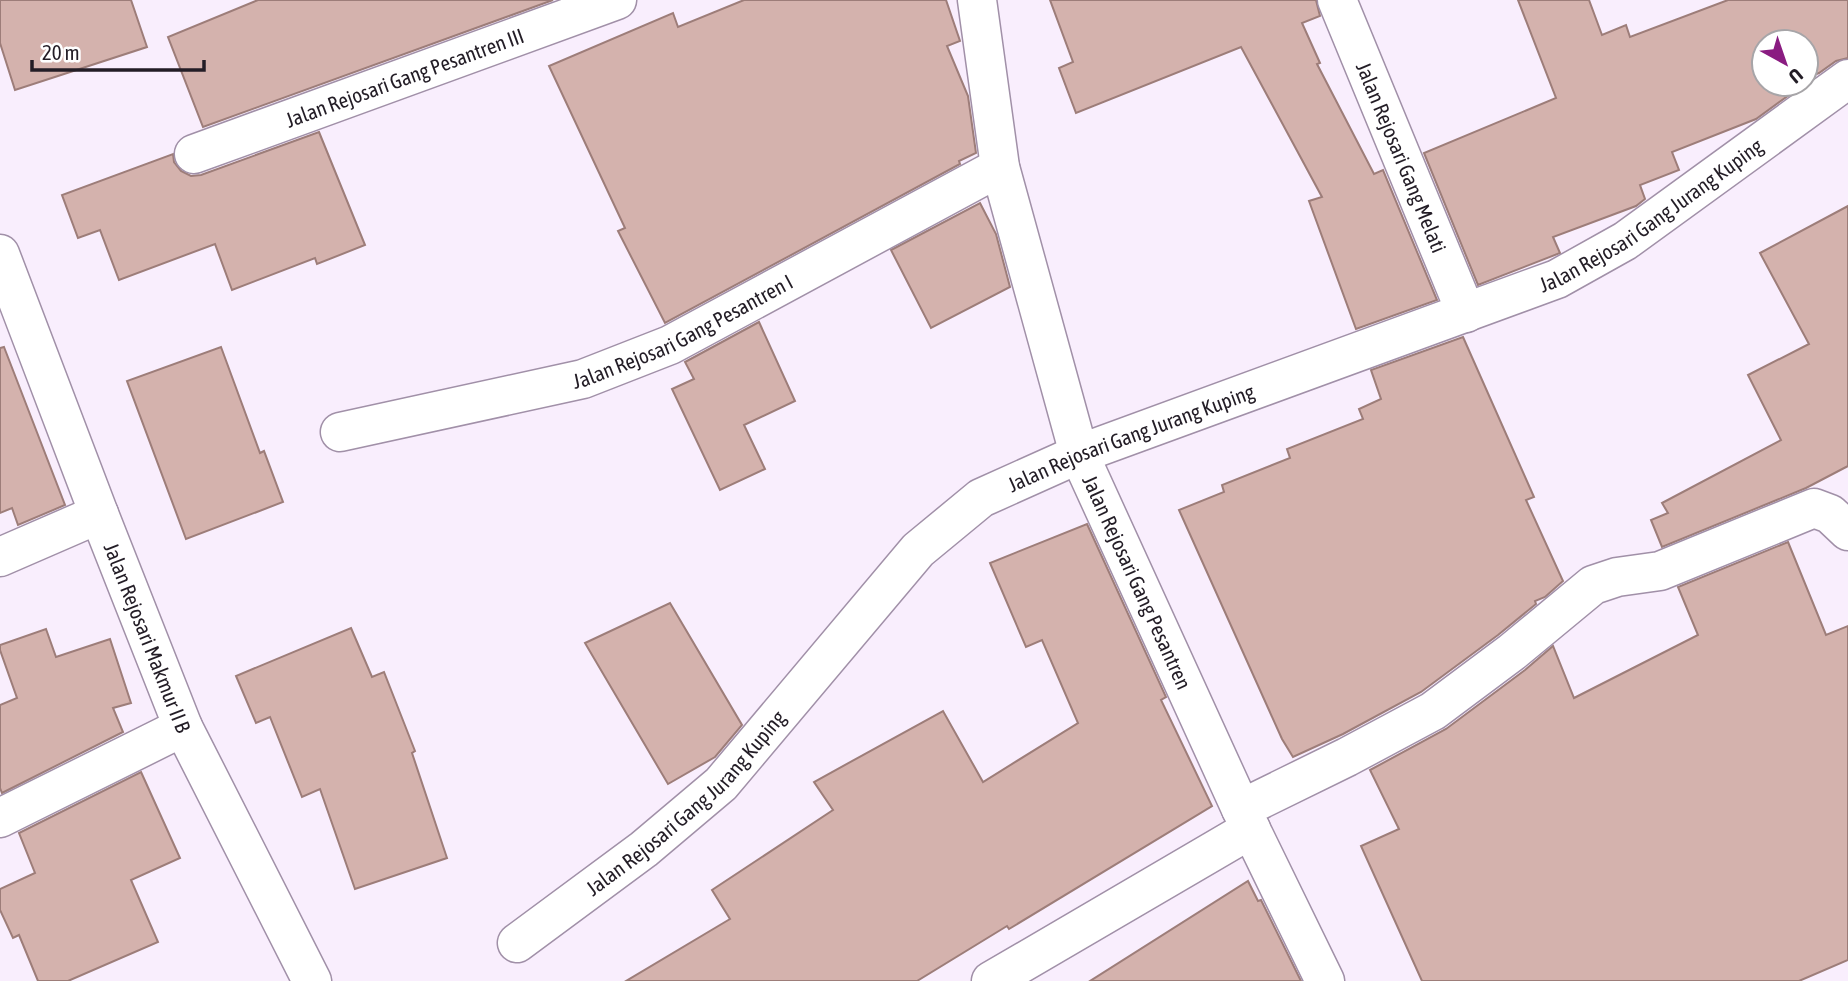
<svg xmlns="http://www.w3.org/2000/svg" width="1848" height="981" viewBox="0 0 1848 981" font-family="'Asap Condensed',sans-serif">
<style>
.building{fill:#d4b2ad;stroke:#9d7d79;stroke-width:2}
.lines{fill:none;stroke-linecap:round;stroke-linejoin:round}
.minor-casing{stroke:#a190a8;stroke-width:41}
.minor{stroke:#fff;stroke-width:38}
.labels{text-anchor:middle;dominant-baseline:central;stroke-width:7;stroke-linejoin:round;paint-order:stroke}
.street-label{font-size:21px;fill:#231d26;stroke:#fff}
</style>
<rect width="100%" height="100%" fill="#f9eefd"/>
<g class="building">
<path d="M 0,0 L 131,0 L 147,47 L 15,90 L 0,43 Z"/>
<path d="M 258,0 L 553,0 L 203,127 L 168,37 Z"/>
<path d="M 744,0 L 946,0 L 960,41 L 947,46 L 968,96 L 976,153 L 959,161 L 960,164 L 665,323 L 618,231 L 625,228 L 549,66 L 673,13 L 678,27 Z"/>
<path d="M 1050,0 L 1316,0 L 1320,16 L 1302,23 L 1320,63 L 1317,64 L 1374,174 L 1383,170 L 1437,300 L 1356,329 L 1309,201 L 1322,197 L 1241,47 L 1076,113 L 1059,68 L 1073,62 Z"/>
<path d="M 1518,0 L 1589,0 L 1602,35 L 1626,25 L 1630,37 L 1728,0 L 1848,0 L 1848,58 L 1836,61 L 1819,73 L 1806,78 L 1806,42 L 1764,42 L 1764,84 L 1790,84 L 1786,86 L 1789,95 L 1756,119 L 1672,152 L 1679,170 L 1640,185 L 1645,199 L 1636,206 L 1553,237 L 1560,253 L 1478,285 L 1424,153 L 1556,98 Z"/>
<path d="M 319,132 L 365,245 L 317,264 L 315,258 L 232,290 L 215,244 L 119,280 L 100,230 L 78,238 L 62,195 L 173,154 L 174,162 L 181,171 L 191,176 L 201,175 Z"/>
<path d="M 980,203 L 996,234 L 1010,287 L 931,328 L 891,250 Z"/>
<path d="M 1848,206 L 1848,466 L 1806,488 L 1662,547 L 1651,520 L 1668,513 L 1662,503 L 1781,440 L 1748,375 L 1809,344 L 1760,253 Z"/>
<path d="M 759,322 L 795,401 L 744,425 L 765,469 L 720,490 L 672,389 L 694,379 L 685,362 Z"/>
<path d="M 1463,337 L 1534,497 L 1526,500 L 1563,581 L 1545,597 L 1535,601 L 1536,604 L 1498,635 L 1421,692 L 1343,734 L 1293,757 L 1282,739 L 1179,510 L 1224,492 L 1222,485 L 1290,458 L 1287,449 L 1363,419 L 1359,409 L 1381,399 L 1371,370 Z"/>
<path d="M 4,347 L 65,505 L 18,525 L 12,508 L 0,513 L 0,348 Z"/>
<path d="M 221,347 L 260,453 L 264,451 L 283,502 L 186,539 L 127,381 Z"/>
<path d="M 1087,524 L 1166,697 L 1161,700 L 1212,806 L 1009,929 L 1007,926 L 917,981 L 626,981 L 730,919 L 712,890 L 833,810 L 814,782 L 943,711 L 983,782 L 1078,723 L 1042,640 L 1026,647 L 990,563 Z"/>
<path d="M 1788,542 L 1826,635 L 1848,626 L 1848,960 L 1799,981 L 1422,981 L 1361,846 L 1399,829 L 1370,770 L 1446,729 L 1525,670 L 1553,646 L 1574,698 L 1698,635 L 1678,587 Z"/>
<path d="M 670,603 L 742,725 L 715,757 L 668,784 L 585,643 Z"/>
<path d="M 351,628 L 372,677 L 384,672 L 415,751 L 412,753 L 447,858 L 355,889 L 320,789 L 302,797 L 270,717 L 256,723 L 236,676 Z"/>
<path d="M 46,629 L 56,657 L 110,639 L 131,703 L 113,708 L 123,732 L 2,793 L 0,788 L 0,705 L 17,698 L 0,650 L 0,645 Z"/>
<path d="M 141,772 L 180,858 L 131,880 L 158,942 L 68,981 L 38,981 L 19,935 L 13,938 L 0,910 L 0,889 L 35,873 L 19,833 Z"/>
<path d="M 1248,881 L 1258,901 L 1261,900 L 1301,981 L 1090,981 Z"/>
</g>
<g class="lines">
<defs>
<g id="minor">
<path id="s1" d="M 977,0 L 1000,167 L 1079,454 L 1241,809 L 1325,981"/>
<path id="s2" d="M 1337,0 L 1466,313"/>
<path id="s3" d="M 194,154 L 617,0"/>
<path id="s4" d="M 0,254 L 99,514 L 183,727 L 312,981"/>
<path id="s5" d="M 340,432 L 583,379 L 670,345 L 1000,167"/>
<path d="M 0,557 L 99,514"/>
<path d="M 1241,809 L 1347,757 L 1433,711 L 1512,652 L 1593,585 L 1617,577 L 1660,571 L 1814,508 L 1830,514 L 1848,531"/>
<path d="M 0,818 L 183,727"/>
<path id="s6" d="M 517,943 L 644,849 L 721,784 L 918,550 L 981,498 L 1079,454 L 1557,279 L 1625,241 L 1848,79"/>
<path d="M 991,981 L 1251,829"/>
</g>
</defs>
<use href="#minor" class="minor-casing"/>
<use href="#minor" class="minor"/>
</g>
<g class="labels">
<g class="street-label">
<text stroke="none"><textPath href="#s3" startOffset="224">Jalan Rejosari Gang Pesantren III</textPath></text>
<text stroke="none"><textPath href="#s2" startOffset="170">Jalan Rejosari Gang Melati</textPath></text>
<text stroke="none"><textPath href="#s6" startOffset="1376">Jalan Rejosari Gang Jurang Kuping</textPath></text>
<text stroke="none"><textPath href="#s5" startOffset="359">Jalan Rejosari Gang Pesantren I</textPath></text>
<text stroke="none"><textPath href="#s6" startOffset="808">Jalan Rejosari Gang Jurang Kuping</textPath></text>
<text stroke="none"><textPath href="#s1" startOffset="607">Jalan Rejosari Gang Pesantren</textPath></text>
<text stroke="none"><textPath href="#s4" startOffset="411">Jalan Rejosari Makmur II B</textPath></text>
<text stroke="none"><textPath href="#s6" startOffset="220">Jalan Rejosari Gang Jurang Kuping</textPath></text>
</g>
</g>
<g transform="translate(1785 63) rotate(140)"><circle r="33" fill="#ffffff" stroke="#a7a5a8" stroke-width="2"/>
<path d="M0-5L12 26L0 18L-12 26Z" fill="#8a1c81"/>
<text y="-10" font-size="19" font-weight="bold" text-anchor="middle" fill="#231d26">U</text>
</g>
<path d="M32 60v10h172v-10" fill="none" stroke="#231d26" stroke-width="3.5"/>
<text x="42" y="60" font-size="21" fill="#231d26" stroke="#ffffff" stroke-width="5" paint-order="stroke">20 m</text>
</svg>
